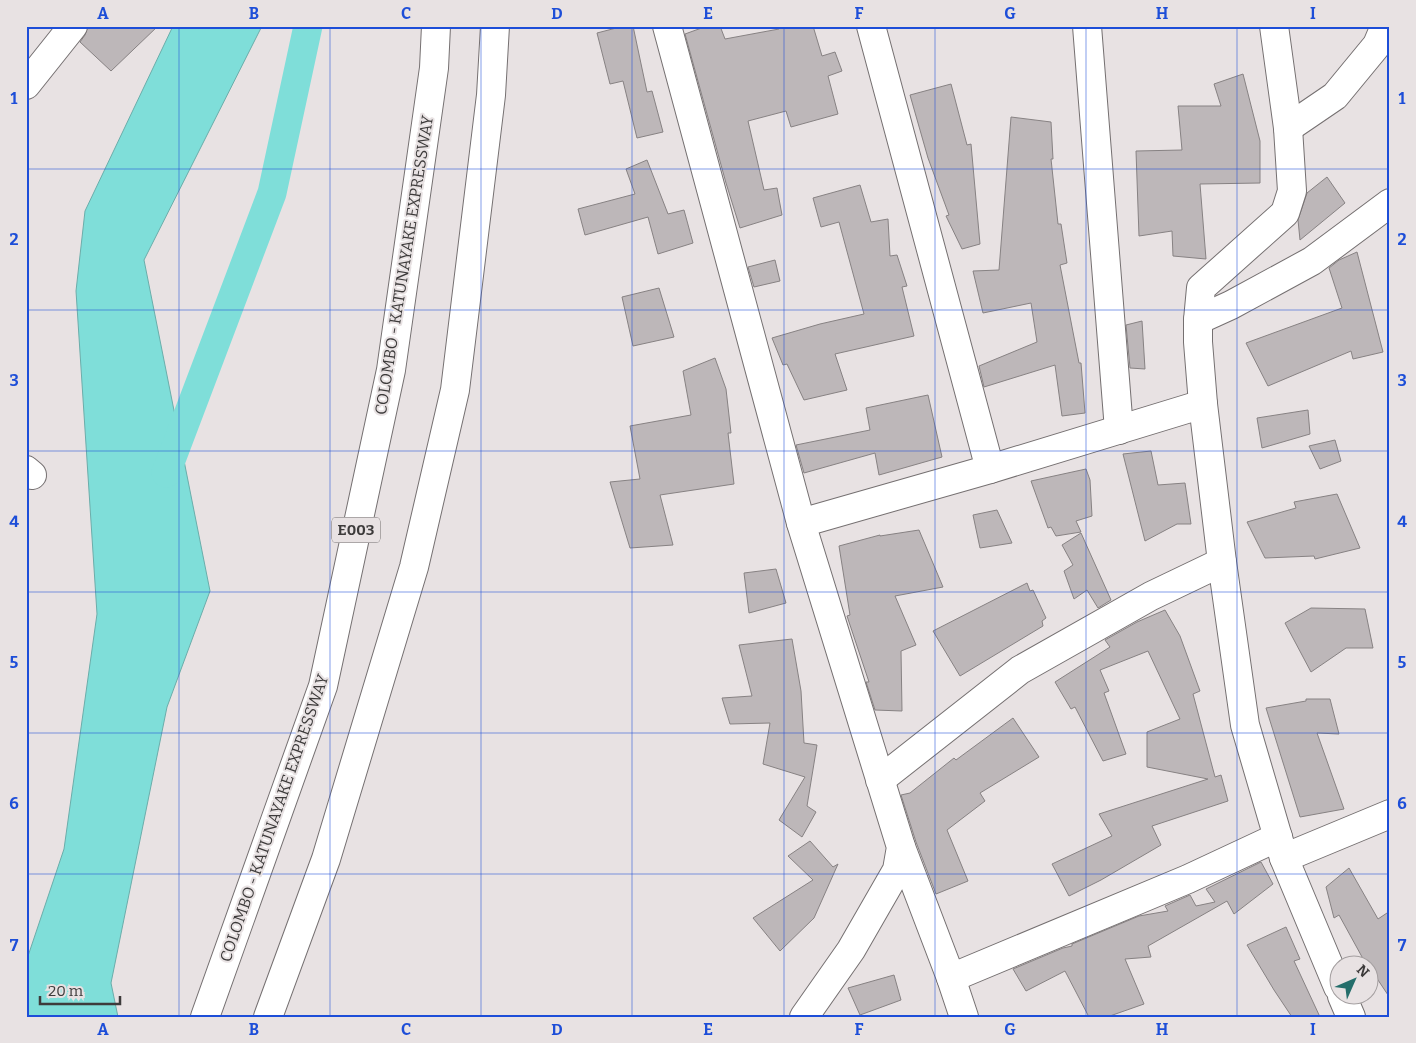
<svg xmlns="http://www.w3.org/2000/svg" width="1416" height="1043" viewBox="0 0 1416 1043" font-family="Bitter,serif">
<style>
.water{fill:#7fded9;stroke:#6badaa}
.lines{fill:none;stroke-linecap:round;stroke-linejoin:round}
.canal{stroke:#7fded9;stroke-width:29}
.building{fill:#bdb7b9;stroke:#878283}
.minor-casing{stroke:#757071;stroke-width:30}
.highway-casing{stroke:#757071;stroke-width:30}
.minor{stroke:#fff;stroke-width:28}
.highway{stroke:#fff;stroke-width:28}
.grid{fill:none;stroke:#1d4ed8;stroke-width:1;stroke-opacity:0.55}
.labels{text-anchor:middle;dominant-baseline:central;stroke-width:4;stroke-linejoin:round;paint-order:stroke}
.shield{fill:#e8e2e3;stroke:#706d6d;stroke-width:1}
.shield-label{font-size:15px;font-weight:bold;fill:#3d3b3b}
.street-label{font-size:16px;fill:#3d3b3b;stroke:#e8e2e3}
.neatline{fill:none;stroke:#1d4ed8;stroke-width:2}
.grid-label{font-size:16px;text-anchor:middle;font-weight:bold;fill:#1d4ed8}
</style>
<rect width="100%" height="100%" fill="#e8e2e3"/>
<path class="water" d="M 173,26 L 262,26 L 144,260 L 210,591 L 167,707 L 111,983 L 118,1017 L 26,1017 L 26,962 L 64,849 L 97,614 L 76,291 L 85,211 Z"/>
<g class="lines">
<path class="canal" d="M 166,473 L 272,193 L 308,26"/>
</g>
<g class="building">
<path d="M 88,26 L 158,26 L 111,71 L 80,42 L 85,35 Z"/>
<path d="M 624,26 L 633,26 L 647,92 L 652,91 L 663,132 L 637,138 L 623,81 L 610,84 L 597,33 Z"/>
<path d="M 707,26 L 720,26 L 725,39 L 779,29 L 779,26 L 813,26 L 822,56 L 835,52 L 842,71 L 828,76 L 838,114 L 791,127 L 786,111 L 748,121 L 764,190 L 777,188 L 782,215 L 740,228 L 726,183 L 685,34 Z"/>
<path d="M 1243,74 L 1260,141 L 1260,183 L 1200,184 L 1206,259 L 1173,256 L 1172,231 L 1139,236 L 1136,151 L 1182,150 L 1178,106 L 1221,106 L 1214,84 Z"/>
<path d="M 951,84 L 967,145 L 971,144 L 980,244 L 962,249 L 946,216 L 949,215 L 928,158 L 910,95 Z"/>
<path d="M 1011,117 L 1051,122 L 1053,159 L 1051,159 L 1058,224 L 1061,224 L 1067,263 L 1060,265 L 1079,363 L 1081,363 L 1085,413 L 1062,416 L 1055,365 L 984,387 L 979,366 L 1037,342 L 1031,303 L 983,313 L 973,271 L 999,270 Z"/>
<path d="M 647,160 L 668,214 L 684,210 L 693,243 L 658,254 L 648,217 L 585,235 L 578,209 L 635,194 L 626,169 Z"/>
<path d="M 1327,177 L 1345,203 L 1300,240 L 1298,220 L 1307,193 Z"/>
<path d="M 860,185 L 871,222 L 888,219 L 890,256 L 897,255 L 907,286 L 902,287 L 914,336 L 835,354 L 847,390 L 804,400 L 787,364 L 783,365 L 772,338 L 820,324 L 864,314 L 839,222 L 821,227 L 813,198 Z"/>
<path d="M 1357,252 L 1383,352 L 1353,359 L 1351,351 L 1268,386 L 1246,343 L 1342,308 L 1329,268 L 1339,260 Z"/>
<path d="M 775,260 L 780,281 L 754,287 L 748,267 Z"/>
<path d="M 659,288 L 674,337 L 633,346 L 622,297 Z"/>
<path d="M 1142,321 L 1145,369 L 1130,368 L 1126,325 Z"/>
<path d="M 715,358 L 726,389 L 731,433 L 728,433 L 734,484 L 660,495 L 673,545 L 630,548 L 610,482 L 640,479 L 630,426 L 691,415 L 683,371 Z"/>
<path d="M 928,395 L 942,457 L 879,475 L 875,453 L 804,473 L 796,445 L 870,430 L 866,408 Z"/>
<path d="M 1308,410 L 1310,434 L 1262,448 L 1257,418 Z"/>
<path d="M 1335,440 L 1341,461 L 1320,469 L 1309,446 Z"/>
<path d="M 1151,451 L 1158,485 L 1185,483 L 1191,524 L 1177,524 L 1145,541 L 1123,454 Z"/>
<path d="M 1086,469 L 1090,480 L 1092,516 L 1076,521 L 1081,532 L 1056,536 L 1051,527 L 1048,528 L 1031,481 Z"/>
<path d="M 1337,494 L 1360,548 L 1315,559 L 1314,556 L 1265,558 L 1247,522 L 1296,508 L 1294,502 Z"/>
<path d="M 997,510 L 1012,543 L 980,548 L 973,515 Z"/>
<path d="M 919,530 L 943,587 L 895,596 L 916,645 L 901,651 L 902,711 L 875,710 L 866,682 L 869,682 L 847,616 L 850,615 L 839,546 L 880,535 L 880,536 Z"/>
<path d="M 1081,533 L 1111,600 L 1098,608 L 1087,590 L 1074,599 L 1064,571 L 1073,565 L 1062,545 Z"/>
<path d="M 776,569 L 786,603 L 749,613 L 744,573 Z"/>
<path d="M 1027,583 L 1030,591 L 1033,590 L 1046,618 L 1042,621 L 1043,626 L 960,676 L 933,631 Z"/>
<path d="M 1311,608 L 1365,609 L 1373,648 L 1346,648 L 1311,672 L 1285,623 Z"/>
<path d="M 1165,610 L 1180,636 L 1200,691 L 1193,694 L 1215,777 L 1221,775 L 1228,801 L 1152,826 L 1161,845 L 1101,880 L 1069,896 L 1052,864 L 1112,836 L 1099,814 L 1208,779 L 1147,767 L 1147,732 L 1180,719 L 1148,651 L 1100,670 L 1109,691 L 1104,693 L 1126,754 L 1103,761 L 1075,707 L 1071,709 L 1055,682 L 1110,647 L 1105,640 L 1137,622 Z"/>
<path d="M 792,639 L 801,691 L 804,743 L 817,745 L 807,806 L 816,812 L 802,837 L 779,820 L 805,777 L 763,764 L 770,723 L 730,724 L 722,698 L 752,696 L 739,645 Z"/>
<path d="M 1306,699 L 1330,699 L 1339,734 L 1317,733 L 1344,809 L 1300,817 L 1266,708 L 1306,701 Z"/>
<path d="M 1013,718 L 1039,757 L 980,793 L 985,801 L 947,830 L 968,881 L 936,894 L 916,842 L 901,795 L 910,793 L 954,758 L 956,760 Z"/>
<path d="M 810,841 L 833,867 L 838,864 L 814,918 L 780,951 L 753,918 L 813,880 L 788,856 Z"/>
<path d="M 1261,862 L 1273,884 L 1234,914 L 1227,901 L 1148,946 L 1151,957 L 1125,959 L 1144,1004 L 1107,1017 L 1089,1017 L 1065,971 L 1026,991 L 1013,969 L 1063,948 L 1072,946 L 1072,944 L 1139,916 L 1168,911 L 1165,906 L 1190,895 L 1196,906 L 1215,902 L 1206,889 Z"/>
<path d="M 1349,868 L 1378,919 L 1390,911 L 1390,998 L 1374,974 L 1372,974 L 1368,966 L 1367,966 L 1339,915 L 1334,918 L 1326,887 Z"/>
<path d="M 1286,927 L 1300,959 L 1294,961 L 1320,1017 L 1292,1017 L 1274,990 L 1247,945 Z"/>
<path d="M 894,975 L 901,1000 L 860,1015 L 848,988 Z"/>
</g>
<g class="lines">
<defs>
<g id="minor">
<path d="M 667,26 L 801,523 L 901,847 L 897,870 L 851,950 L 804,1017"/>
<path d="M 871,26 L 990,469"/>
<path d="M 1087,26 L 1119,430"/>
<path d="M 1274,26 L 1288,128 L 1292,191 L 1285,213 L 1201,288 L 1198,320 L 1198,342 L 1203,404 L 1222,562 L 1245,725 L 1284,858 L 1338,987"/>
<path d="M 26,85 L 73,26"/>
<path d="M 1288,128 L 1335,96 L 1377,45 L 1385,26"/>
<path d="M 1198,320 L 1231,305 L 1312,261 L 1390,203"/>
<path d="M 26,470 L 32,475"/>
<path d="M 801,523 L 990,469 L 1203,404"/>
<path d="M 880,780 L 1020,670 L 1151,596 L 1222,562"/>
<path d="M 901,847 L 951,978 L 964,1017"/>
<path d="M 1284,858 L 1390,814"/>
<path d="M 951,978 L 1188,879 L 1278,837"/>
<path d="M 1342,996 L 1351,1017"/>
</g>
<g id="highway">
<path d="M 205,1017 L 323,686 L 391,370 L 434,68 L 436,26"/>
<path d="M 268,1017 L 326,859 L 414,567 L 455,390 L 491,95 L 495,26"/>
</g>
</defs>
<use href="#minor" class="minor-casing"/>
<use href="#highway" class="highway-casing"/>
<use href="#minor" class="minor"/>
<use href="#highway" class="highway"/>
</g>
<path class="grid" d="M 179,26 L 179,1017M 330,26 L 330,1017M 481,26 L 481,1017M 632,26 L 632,1017M 784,26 L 784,1017M 935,26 L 935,1017M 1086,26 L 1086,1017M 1237,26 L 1237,1017M 26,169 L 1390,169M 26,310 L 1390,310M 26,451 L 1390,451M 26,592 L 1390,592M 26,733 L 1390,733M 26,874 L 1390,874"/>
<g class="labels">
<rect class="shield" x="332" y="517.5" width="48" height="25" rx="4"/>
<g class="shield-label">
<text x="356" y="530">E003</text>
</g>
<g class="street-label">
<text transform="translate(404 265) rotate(-81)">COLOMBO - KATUNAYAKE EXPRESSWAY</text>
<text transform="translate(274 818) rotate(-71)">COLOMBO - KATUNAYAKE EXPRESSWAY</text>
</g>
</g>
<rect width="1416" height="1043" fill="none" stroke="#e8e2e3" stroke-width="55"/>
<g transform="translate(1354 980) rotate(45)"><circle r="24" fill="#e8e2e3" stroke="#a49fa0"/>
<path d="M0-4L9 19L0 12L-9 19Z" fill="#246e6b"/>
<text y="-8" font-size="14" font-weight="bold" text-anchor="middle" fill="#3d3b3b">N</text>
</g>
<path d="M40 996v8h80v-8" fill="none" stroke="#3d3b3b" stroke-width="2.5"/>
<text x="48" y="996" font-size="15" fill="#3d3b3b" stroke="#e8e2e3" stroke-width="4" paint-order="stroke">20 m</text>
<rect x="28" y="28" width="1360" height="988" class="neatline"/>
<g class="grid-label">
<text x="103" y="19">A</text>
<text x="254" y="19">B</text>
<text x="406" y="19">C</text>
<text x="557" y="19">D</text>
<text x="708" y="19">E</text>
<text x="859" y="19">F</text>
<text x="1010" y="19">G</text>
<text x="1162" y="19">H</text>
<text x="1313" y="19">I</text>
<text x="14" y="104">1</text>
<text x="1402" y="104">1</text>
<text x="14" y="245">2</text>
<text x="1402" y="245">2</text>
<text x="14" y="386">3</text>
<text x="1402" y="386">3</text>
<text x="14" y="527">4</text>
<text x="1402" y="527">4</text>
<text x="14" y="668">5</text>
<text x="1402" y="668">5</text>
<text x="14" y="809">6</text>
<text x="1402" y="809">6</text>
<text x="14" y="951">7</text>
<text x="1402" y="951">7</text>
<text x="103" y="1035">A</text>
<text x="254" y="1035">B</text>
<text x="406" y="1035">C</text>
<text x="557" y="1035">D</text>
<text x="708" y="1035">E</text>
<text x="859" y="1035">F</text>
<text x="1010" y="1035">G</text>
<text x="1162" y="1035">H</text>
<text x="1313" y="1035">I</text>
</g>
</svg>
